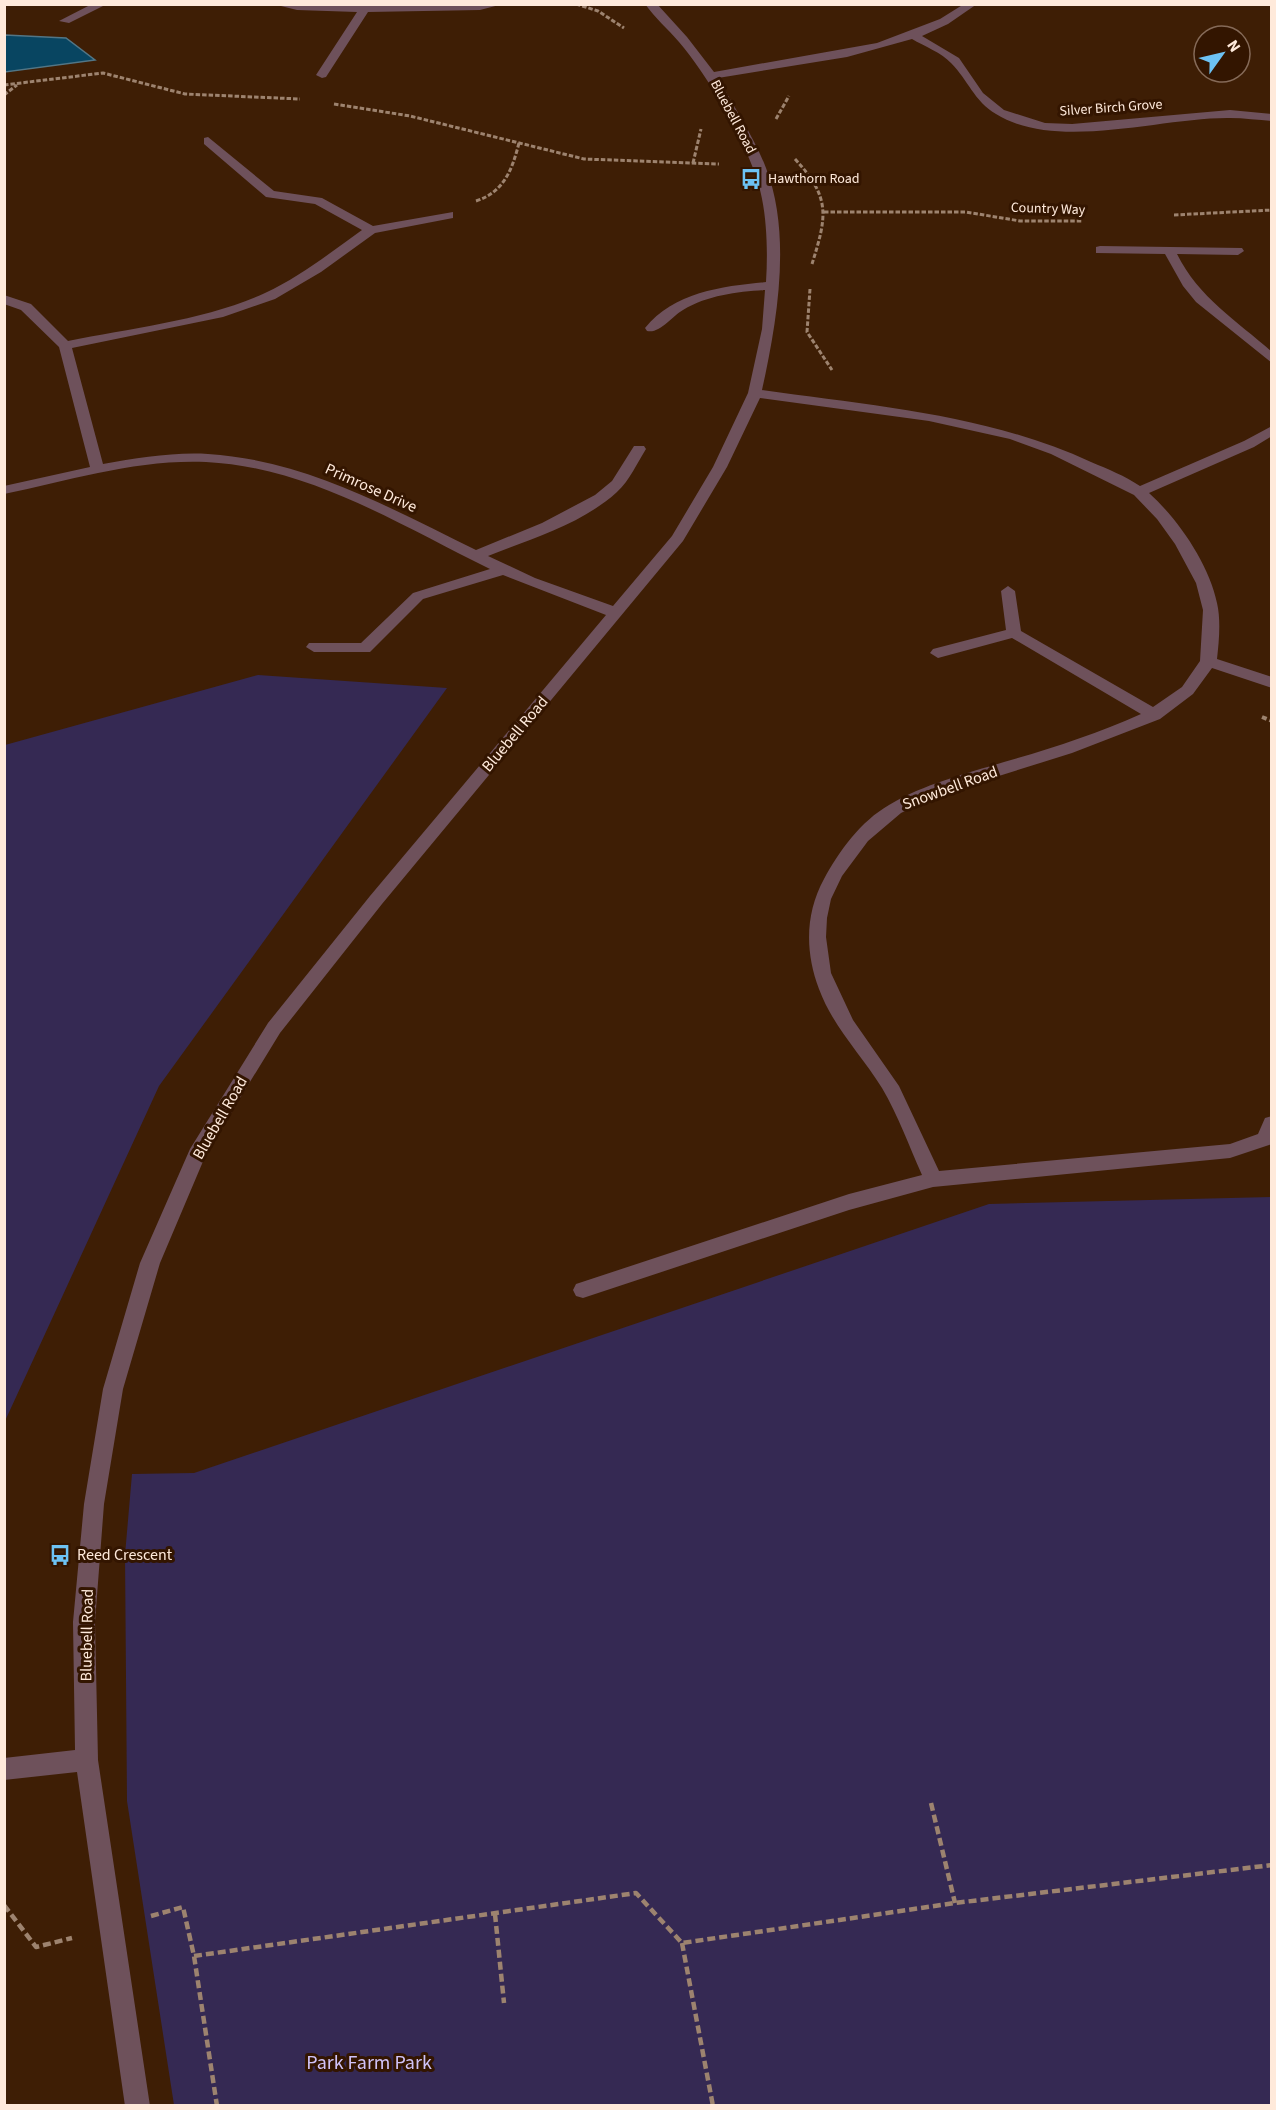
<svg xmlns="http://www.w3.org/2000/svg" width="1276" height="2110" viewBox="0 0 1276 2110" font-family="'Source Sans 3',sans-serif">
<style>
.green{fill:#352953}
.water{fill:#084561;stroke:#527686;stroke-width:1.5}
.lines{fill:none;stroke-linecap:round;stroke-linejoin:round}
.path-far2{stroke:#9d836f;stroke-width:3;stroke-dasharray:4.5 2;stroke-linecap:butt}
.path-far1{stroke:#9d836f;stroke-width:4;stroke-dasharray:5 3;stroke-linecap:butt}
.path{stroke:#9d836f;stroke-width:4.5;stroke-dasharray:8 4;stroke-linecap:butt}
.minor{fill:#6e515b;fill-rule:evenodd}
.labels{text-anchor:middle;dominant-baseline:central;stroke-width:6;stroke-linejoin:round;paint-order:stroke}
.far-street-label{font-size:14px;fill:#ffeadb;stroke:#331500}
.far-poi-label{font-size:14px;fill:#ffeadb;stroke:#331500;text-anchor:start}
.street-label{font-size:16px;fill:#ffeadb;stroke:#331500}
.poi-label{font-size:16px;fill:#ffeadb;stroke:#331500;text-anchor:start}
.near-park-label{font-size:20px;fill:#d0c3f8;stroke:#331500}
</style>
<rect width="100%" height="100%" fill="#3e1e05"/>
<g class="green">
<path d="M 258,675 L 447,688 L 159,1086 L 5,1421 L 5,745 Z"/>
<path d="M 1271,1197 L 1271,2105 L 174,2105 L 127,1801 L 125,1555 L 132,1474 L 194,1473 L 989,1204 Z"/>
</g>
<path class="water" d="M 5,35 L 66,38 L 95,60 L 5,72 Z"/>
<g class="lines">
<g class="path-far2">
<path d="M 576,4 L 598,11 L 624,28"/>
<path d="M 4,85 L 103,73 L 185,94 L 300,99"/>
<path d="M 4,95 L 17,85"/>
<path d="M 334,104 L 410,116 L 584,159 L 719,164"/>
<path d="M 776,119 L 789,96"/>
<path d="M 795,159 C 831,198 827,216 812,264"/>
<path d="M 693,163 L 701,129"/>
<path d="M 476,201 C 504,192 512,170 519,143"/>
<path d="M 824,212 L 966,212 L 1020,221 L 1082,221"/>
<path d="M 1174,215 L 1272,210"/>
<path d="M 810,289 L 807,332 L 832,370"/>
</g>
<path class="path-far1" d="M 1262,717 L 1272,721"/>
<g class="path">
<path d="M 931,1803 L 955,1903"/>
<path d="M 4,1905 L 36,1947 L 72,1938"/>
<path d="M 495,1914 L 504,2003"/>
<path d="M 151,1916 L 183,1907 L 194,1956 L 217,2106"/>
<path d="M 682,1943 L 713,2106"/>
<path d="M 194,1956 L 636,1893 L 682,1943 L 955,1903 L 1272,1865"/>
</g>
<g class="minor">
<path d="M 92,4 L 107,4 L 69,23 L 59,21 Z"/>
<path d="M 273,4 L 503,4 L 480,10 L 368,12 L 326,77 L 322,78 L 316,75 L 357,12 L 297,10 Z"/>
<path d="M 645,4 L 657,4 L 687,37 L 714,72 L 877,43 L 940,19 L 964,4 L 977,4 L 948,24 L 922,36 L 959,58 L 983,93 L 1004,110 L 1045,123 L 1072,124 L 1230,110 L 1272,114 L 1272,121 C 1258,120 1244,118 1230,118 C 1162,117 1057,152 996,114 C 974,101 968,80 951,63 C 942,53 924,46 912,39 L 847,57 L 718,78 C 734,107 754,137 766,168 C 792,235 777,322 762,390 C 874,406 987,414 1091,462 C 1108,469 1125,476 1140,486 L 1244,441 L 1272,426 L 1272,436 L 1254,447 L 1149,493 C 1178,519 1209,564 1217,603 C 1221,620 1219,641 1217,659 L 1272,677 L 1272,688 L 1212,668 L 1193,694 L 1160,719 L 1072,753 L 935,796 L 901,813 L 868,841 L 842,876 L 831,899 L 827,918 L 826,937 L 831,973 L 853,1020 L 899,1086 L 939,1171 L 1230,1144 L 1258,1134 L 1265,1118 L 1272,1116 L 1272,1144 L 1230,1158 L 933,1187 L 849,1210 L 583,1298 L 576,1296 L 573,1290 L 576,1284 L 849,1194 L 922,1175 C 909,1146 898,1115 882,1088 C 861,1054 833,1027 819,989 C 805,952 805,914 824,879 C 839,851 861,821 889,805 C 924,784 965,774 1004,762 C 1050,749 1096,734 1141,714 L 1012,638 L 938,658 L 930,653 L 933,649 L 1006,630 L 1001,591 L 1008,586 L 1015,591 L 1021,631 L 1153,707 L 1182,687 L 1200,661 L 1203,610 L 1196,583 L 1175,544 L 1157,519 L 1134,495 L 1051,454 L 1010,439 L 929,421 L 760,398 L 727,467 L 683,541 L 382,904 L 280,1033 L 207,1152 L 160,1263 L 123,1389 L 104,1504 L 95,1622 L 98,1760 L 150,2106 L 125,2106 L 77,1772 L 4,1780 L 4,1758 L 75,1750 L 73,1622 L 84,1504 L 103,1389 L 140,1263 L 190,1149 L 268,1023 L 370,896 L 606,615 L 503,575 L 423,599 L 370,652 L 314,652 L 306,647 L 309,643 L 361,643 L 413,593 L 490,569 C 400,525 309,467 206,462 C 138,459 71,480 4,494 L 4,486 L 90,467 L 59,347 L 21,310 L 4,304 L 4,295 L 31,304 L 68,341 C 131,328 207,320 265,293 C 300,277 331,252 362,230 L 315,204 L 266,197 L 204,144 L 204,138 L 208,137 L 274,191 L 322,198 L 373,226 L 453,212 L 453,218 L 375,233 L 321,272 L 275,299 L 223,317 L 72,348 L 103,464 C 138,458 173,452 208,454 C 305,460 390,508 476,550 L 542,523 L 595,495 L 612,481 L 634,446 L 644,446 L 646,449 C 637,463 630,480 617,492 C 582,524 531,539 488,556 L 535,578 L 613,606 L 672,536 L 713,467 L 748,393 L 762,329 L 765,290 C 737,292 708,295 683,310 C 672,316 660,334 647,331 L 645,328 C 674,292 723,286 766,282 C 768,251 767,215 759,186 C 748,145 707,74 679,42 C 668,29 655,18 645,4 Z"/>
<path d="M 1100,246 L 1242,248 L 1244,251 L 1238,255 L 1177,254 C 1199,298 1236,320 1272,352 L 1272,363 L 1196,302 L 1183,286 L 1165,254 L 1096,253 L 1096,247 Z"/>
</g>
</g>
<defs>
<symbol id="bus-bare" viewBox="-9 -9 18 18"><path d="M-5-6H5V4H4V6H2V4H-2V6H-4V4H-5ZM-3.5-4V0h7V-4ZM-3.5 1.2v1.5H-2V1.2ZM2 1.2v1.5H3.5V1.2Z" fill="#6dc2f3" stroke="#331500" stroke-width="2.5" paint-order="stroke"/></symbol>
</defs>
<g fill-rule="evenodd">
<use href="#bus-bare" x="736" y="164" width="30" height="30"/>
<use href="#bus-bare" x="45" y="1540" width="30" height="30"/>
</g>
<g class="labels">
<g class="far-street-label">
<text transform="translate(1111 108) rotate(-4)">Silver Birch Grove</text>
<text transform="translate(733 117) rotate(62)">Bluebell Road</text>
<text transform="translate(1048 209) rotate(2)">Country Way</text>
</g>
<g class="far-poi-label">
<text x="768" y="179">Hawthorn Road</text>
</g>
<g class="street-label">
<text transform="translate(371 488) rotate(24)">Primrose Drive</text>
<text transform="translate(515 734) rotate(-50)">Bluebell Road</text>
<text transform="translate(950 788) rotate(-20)">Snowbell Road</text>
<text transform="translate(220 1118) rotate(-60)">Bluebell Road</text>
<text transform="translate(87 1635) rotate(-89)">Bluebell Road</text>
</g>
<g class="poi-label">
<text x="77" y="1555">Reed Crescent</text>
</g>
<g class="near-park-label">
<text x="369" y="2063">Park Farm Park</text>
</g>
</g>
<rect width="1276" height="2110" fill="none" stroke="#ffeadb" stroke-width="12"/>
<g transform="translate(1222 54) rotate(56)"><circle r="28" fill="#331500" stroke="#856a58" stroke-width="1.5"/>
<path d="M0-4.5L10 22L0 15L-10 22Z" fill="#6dc2f3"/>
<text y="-9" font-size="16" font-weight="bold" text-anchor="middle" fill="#ffeadb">N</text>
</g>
</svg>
